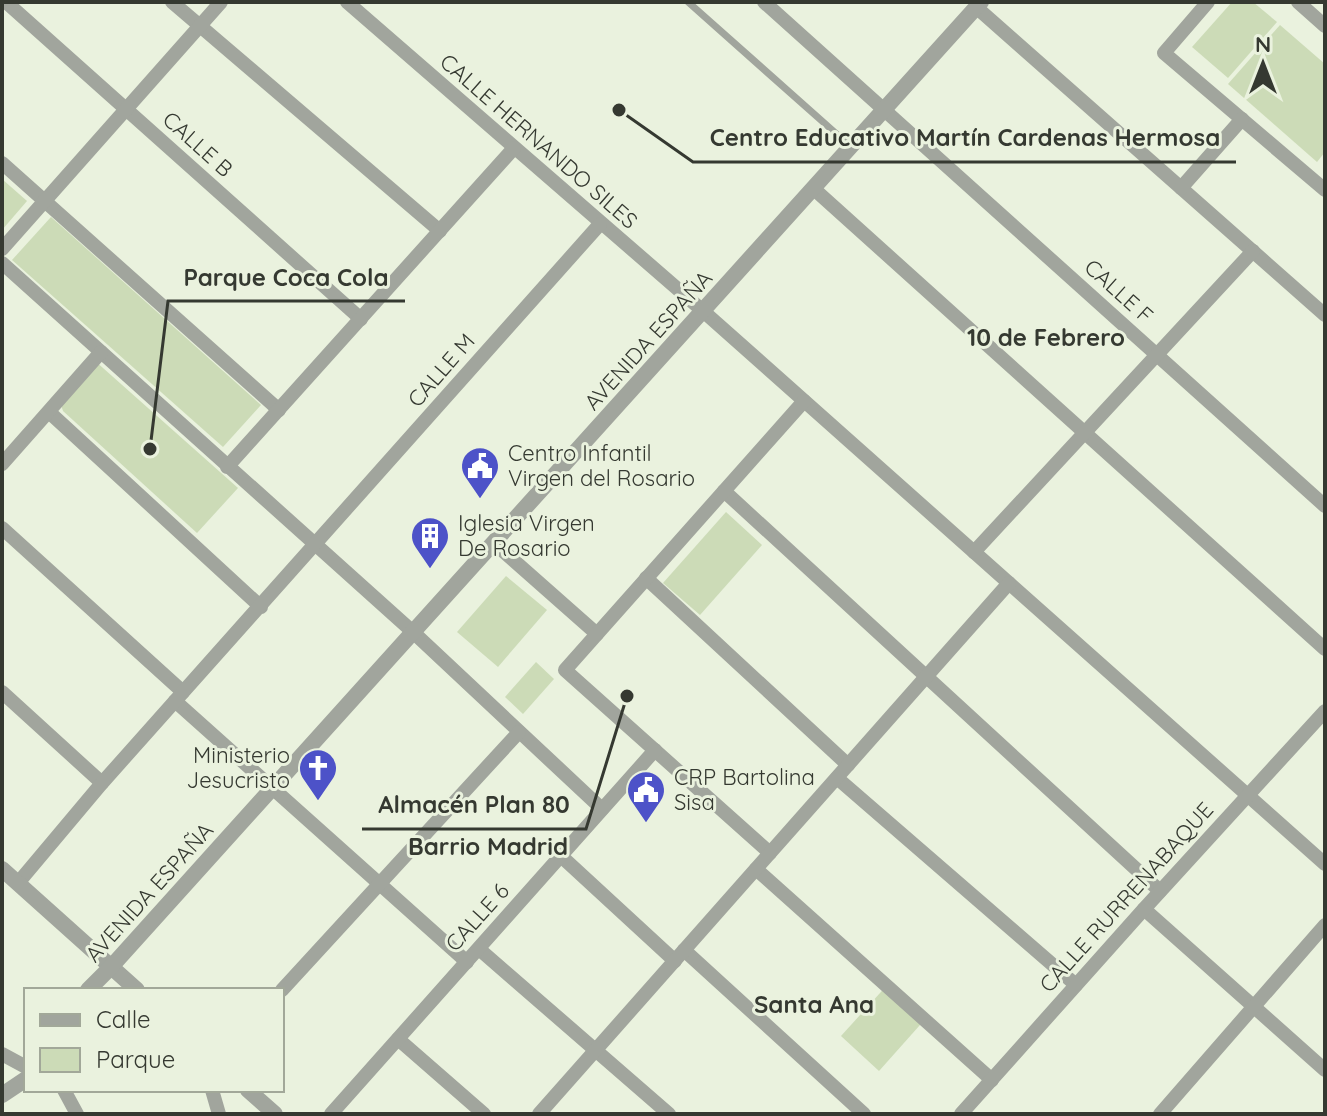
<svg xmlns="http://www.w3.org/2000/svg" width="1327" height="1116" viewBox="0 0 1327 1116" font-family="Quicksand,sans-serif">
<style>
.green{fill:#ccdbb7}
.lines{fill:none;stroke-linecap:round;stroke-linejoin:round}
.service{stroke:#a1a59d;stroke-width:7}
.minor{stroke:#a1a59d;stroke-width:14}
.tertiary{stroke:#a1a59d;stroke-width:16}
.labels{text-anchor:middle;dominant-baseline:central;stroke-width:6;stroke-linejoin:round;paint-order:stroke}
.street-label{font-size:22px;fill:#353931;stroke:#eaf2de}
.poi-label{font-size:22px;fill:#353931;stroke:#eaf2de;text-anchor:start}
.neighbourhood-label{font-size:24px;font-weight:bold;fill:#353931;stroke:#eaf2de}
.leader{fill:none;stroke:#353931;stroke-width:3}
.callout-dot{fill:#353931;stroke:#eaf2de;stroke-width:3}
.callout-label{font-size:24px;text-anchor:middle;font-weight:bold;fill:#353931;stroke:#eaf2de;stroke-width:6;stroke-linejoin:round;paint-order:stroke}
</style>
<rect width="100%" height="100%" fill="#eaf2de"/>
<g class="green">
<path d="M 1232,2 L 1253,2 L 1277,22 L 1228,78 L 1192,47 Z"/>
<path d="M 1280,25 L 1325,64 L 1325,152 L 1317,162 L 1228,84 Z"/>
<path d="M 2,179 L 27,201 L 2,230 Z"/>
<path d="M 51,217 L 261,405 L 223,447 L 12,260 Z"/>
<path d="M 94,360 L 238,488 L 197,533 L 63,411 L 61,405 Z"/>
<path d="M 726,512 L 762,545 L 700,615 L 663,583 Z"/>
<path d="M 506,576 L 547,610 L 498,667 L 457,632 Z"/>
<path d="M 536,662 L 554,679 L 523,714 L 505,697 Z"/>
<path d="M 890,982 L 928,1016 L 879,1071 L 841,1036 Z"/>
</g>
<g class="lines">
<path class="service" d="M 688,2 L 849,145"/>
<g class="minor">
<path d="M 6,2 L 361,319"/>
<path d="M 172,2 L 440,231"/>
<path d="M 347,2 L 703,311 L 1325,864"/>
<path d="M 764,2 L 1325,506"/>
<path d="M 1208,2 L 1164,53 L 1325,190"/>
<path d="M 1298,2 L 1325,26"/>
<path d="M 976,7 L 1325,315"/>
<path d="M 2,163 L 279,410"/>
<path d="M 1181,188 L 1242,119"/>
<path d="M 814,189 L 1325,649"/>
<path d="M 2,249 L 221,2"/>
<path d="M 2,263 L 413,632 L 602,809"/>
<path d="M 49,412 L 261,607"/>
<path d="M 2,464 L 101,352"/>
<path d="M 227,467 L 514,148"/>
<path d="M 724,491 L 1160,891"/>
<path d="M 2,528 L 183,692"/>
<path d="M 494,543 L 597,634"/>
<path d="M 974,552 L 1253,251"/>
<path d="M 646,578 L 848,765"/>
<path d="M 2,692 L 102,783"/>
<path d="M 175,701 L 467,962"/>
<path d="M 837,778 L 1076,985"/>
<path d="M 770,853 L 565,670 L 804,401"/>
<path d="M 561,856 L 675,961"/>
<path d="M 756,869 L 992,1080"/>
<path d="M 18,883 L 102,783 L 600,224"/>
<path d="M 1144,909 L 1325,1070"/>
<path d="M 479,949 L 669,1114"/>
<path d="M 684,950 L 864,1114"/>
<path d="M 282,990 L 519,732"/>
<path d="M 398,1039 L 484,1114"/>
<path d="M 2,1054 L 26,1067"/>
<path d="M 64,1090 L 77,1114"/>
<path d="M 212,1090 L 219,1114"/>
<path d="M 331,1114 L 655,750"/>
<path d="M 539,1114 L 1009,583"/>
<path d="M 961,1114 L 1144,909 L 1325,711"/>
<path d="M 1160,1114 L 1325,925"/>
</g>
<g class="tertiary">
<path d="M 2,869 L 137,990"/>
<path d="M 88,990 L 111,967 L 981,2"/>
<path d="M 248,1090 L 275,1114"/>
<path d="M 2,1095 L 26,1079"/>
</g>
</g>
<defs>
<symbol id="civic-pin" viewBox="-11 -11 22 30"><path d="M0 17L-7.5 6A9.5 9.5 0 1 1 7.5 6Z" fill="#4d52c8" stroke="#eaf2de"/><path d="M-.6-6.5H3V-4.5H.6V-3L4-1V1h2V6H-6V1h2V-1L-.6-3ZM-1.2 2.5V6h2.4V2.5Z" fill="#fff"/></symbol>
<symbol id="building-pin" viewBox="-11 -11 22 30"><path d="M0 17L-7.5 6A9.5 9.5 0 1 1 7.5 6Z" fill="#4d52c8" stroke="#eaf2de"/><path d="M-4-6H4V6H1V3H-1V6H-4ZM-2.5-4.3h1.7v1.8h-1.7ZM.8-4.3h1.7v1.8H.8ZM-2.5-1h1.7V.8h-1.7ZM.8-1h1.7V.8H.8Z" fill="#fff"/></symbol>
<symbol id="church-pin" viewBox="-11 -11 22 30"><path d="M0 17L-7.5 6A9.5 9.5 0 1 1 7.5 6Z" fill="#4d52c8" stroke="#eaf2de"/><path d="M-1.2-6h2.4v3.5h3.3v2.4h-3.3V6h-2.4V-.1h-3.3v-2.4h3.3Z" fill="#fff"/></symbol>
</defs>
<g fill-rule="evenodd">
<use href="#civic-pin" x="458" y="444" width="44" height="60"/>
<use href="#building-pin" x="408" y="514" width="44" height="60"/>
<use href="#church-pin" x="296" y="746" width="44" height="60"/>
<use href="#civic-pin" x="624" y="768" width="44" height="60"/>
</g>
<g class="labels">
<g class="street-label">
<text transform="translate(539 141) rotate(41)">CALLE HERNANDO SILES</text>
<text transform="translate(198 144) rotate(42)">CALLE B</text>
<text transform="translate(1119 291) rotate(42)">CALLE F</text>
<text transform="translate(648 340) rotate(-48)">AVENIDA ESPAÑA</text>
<text transform="translate(441 370) rotate(-49)">CALLE M</text>
<text transform="translate(149 892) rotate(-48)">AVENIDA ESPAÑA</text>
<text transform="translate(1126 897) rotate(-48)">CALLE RURRENABAQUE</text>
<text transform="translate(477 917) rotate(-48)">CALLE 6</text>
</g>
<g class="poi-label">
<text x="508" y="453">Centro Infantil<tspan x="508" dy="25">Virgen del Rosario</tspan></text>
<text x="458" y="523">Iglesia Virgen<tspan x="458" dy="25">De Rosario</tspan></text>
<text x="290" y="755" text-anchor="end">Ministerio<tspan x="290" dy="25">Jesucristo</tspan></text>
<text x="674" y="777">CRP Bartolina<tspan x="674" dy="25">Sisa</tspan></text>
</g>
<g class="neighbourhood-label">
<text x="1046" y="337">10 de Febrero</text>
<text x="488" y="846">Barrio Madrid</text>
<text x="814" y="1004">Santa Ana</text>
</g>
</g>
<path class="leader" d="M619 110L693 162H1236M150 449L168 301H405M627 696L586 829H362"/>
<g class="callout-dot">
<circle cx="619" cy="110" r="8"/>
<circle cx="150" cy="449" r="8"/>
<circle cx="627" cy="696" r="8"/>
</g>
<g class="callout-label">
<text x="965" y="146">Centro Educativo Martín Cardenas Hermosa</text>
<text x="286" y="286">Parque Coca Cola</text>
<text x="474" y="813">Almacén Plan 80</text>
</g>
<rect width="1327" height="1116" fill="none" stroke="#353931" stroke-width="8"/>
<rect x="24" y="988" width="260" height="104" fill="#eaf2de" stroke="#a2a899" stroke-width="2"/>
<rect x="40" y="1014" width="40" height="12" fill="#a1a59d" stroke="#a2a899" stroke-width="2"/>
<text x="96" y="1028" font-size="24" fill="#353931">Calle</text>
<rect x="40" y="1048" width="40" height="24" fill="#ccdbb7" stroke="#a2a899" stroke-width="2"/>
<text x="96" y="1068" font-size="24" fill="#353931">Parque</text>
<g transform="translate(1263 64)" stroke="#eaf2de" stroke-width="6" paint-order="stroke">
<path d="M0-6L14 30L0 20L-14 30Z" fill="#353931"/>
<text y="-12" font-size="22" font-weight="bold" text-anchor="middle" fill="#353931">N</text>
</g>
</svg>
